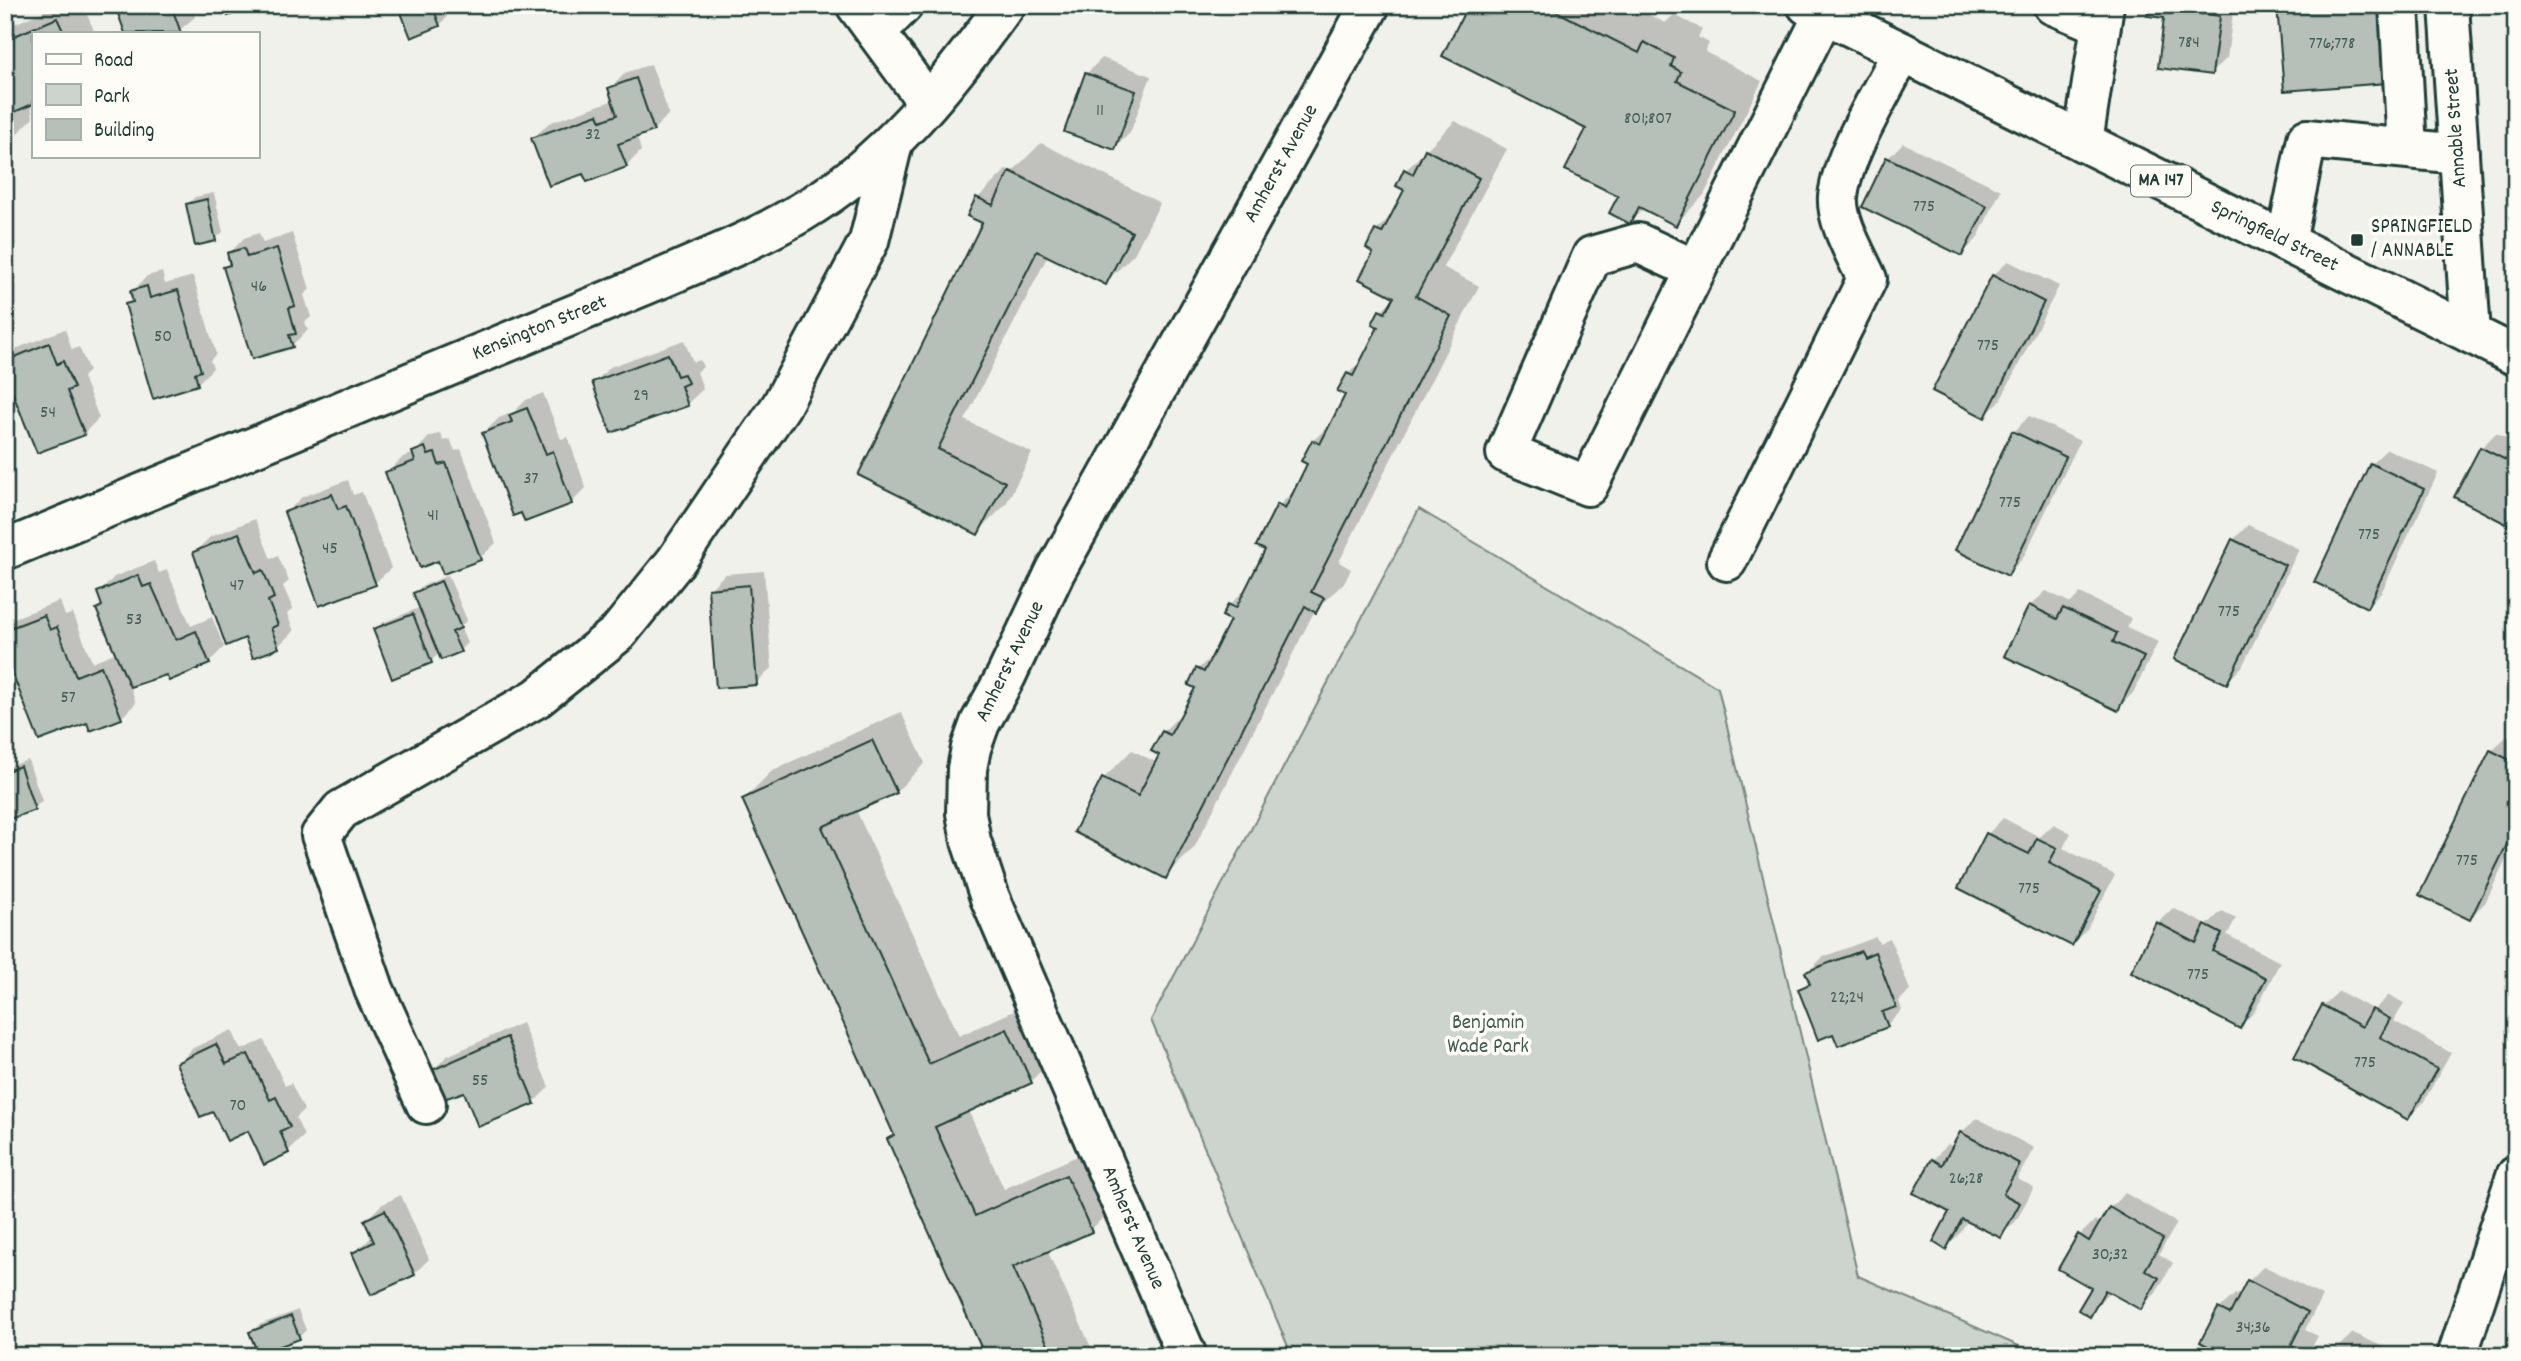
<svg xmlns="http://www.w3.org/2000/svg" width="2521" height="1361" viewBox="0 0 2521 1361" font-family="Dekko,sans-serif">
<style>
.green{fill:#cdd3cd;stroke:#768880;stroke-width:2}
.shadow{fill:#0003}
.building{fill:#b6bfb8;stroke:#1f3d34;stroke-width:2}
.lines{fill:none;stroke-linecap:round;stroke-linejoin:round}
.minor-casing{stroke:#1f3d34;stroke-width:44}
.major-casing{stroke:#1f3d34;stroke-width:44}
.minor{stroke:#fdfcf7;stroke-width:38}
.major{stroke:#fdfcf7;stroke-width:38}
.poi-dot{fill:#1f3d34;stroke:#fdfcf7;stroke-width:2.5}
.labels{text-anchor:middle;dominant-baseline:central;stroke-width:7;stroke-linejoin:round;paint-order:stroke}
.number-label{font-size:18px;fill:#455e55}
.shield{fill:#fdfcf7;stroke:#62766e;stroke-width:2}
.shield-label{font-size:19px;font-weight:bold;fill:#1f3d34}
.street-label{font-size:21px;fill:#1f3d34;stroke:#fdfcf7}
.poi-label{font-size:21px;fill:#1f3d34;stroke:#fdfcf7;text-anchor:start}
.park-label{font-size:21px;fill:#425b53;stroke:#fdfcf7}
</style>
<rect width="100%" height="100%" fill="#f0f1eb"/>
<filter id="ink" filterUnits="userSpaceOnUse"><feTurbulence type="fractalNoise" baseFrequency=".0143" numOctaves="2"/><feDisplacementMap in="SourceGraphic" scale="14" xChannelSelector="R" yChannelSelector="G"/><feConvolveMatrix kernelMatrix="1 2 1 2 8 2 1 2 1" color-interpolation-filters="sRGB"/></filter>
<g filter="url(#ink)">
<path class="green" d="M 1419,509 L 1718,688 L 1858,1276 L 2042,1356 L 1292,1356 L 1151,1020 Z"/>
<g class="shadow">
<path d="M 58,5 L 83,5 L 95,33 L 33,33 L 33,102 L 31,102 L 33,118 L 14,137 L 5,141 L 5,28 Z"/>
<path d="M 117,5 L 191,5 L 195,17 L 176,33 L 127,33 Z"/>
<path d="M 400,5 L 442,5 L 447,17 L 440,25 Z"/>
<path d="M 1470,5 L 1630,5 L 1665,23 L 1674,15 L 1702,29 L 1698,37 L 1709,43 L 1705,52 L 1762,81 L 1704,195 L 1676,224 L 1644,208 L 1630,222 L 1620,195 L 1588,128 Z"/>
<path d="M 2151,5 L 2234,5 L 2227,58 L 2211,73 L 2166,17 Z"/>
<path d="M 1102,58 L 1151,76 L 1130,133 L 1114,148 L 1086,74 Z"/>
<path d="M 651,64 L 669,114 L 654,129 L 637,136 L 641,151 L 626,166 L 584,172 L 533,138 L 549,123 L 614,100 L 610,89 L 625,73 Z"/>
<path d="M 1455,121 L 1507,149 L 1443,267 L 1479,286 L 1339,562 L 1351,569 L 1345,582 L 1315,610 L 1194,848 L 1165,877 L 1103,779 L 1132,750 L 1157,763 L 1162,754 L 1154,750 L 1163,732 L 1186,709 L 1197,687 L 1198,669 L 1217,651 L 1233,619 L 1225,615 L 1230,605 L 1249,585 L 1267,550 L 1279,506 L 1298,486 L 1310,463 L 1313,441 L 1335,419 L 1348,394 L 1348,374 L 1364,358 L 1380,326 L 1374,323 L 1381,311 L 1396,296 L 1375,252 L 1376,231 L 1394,213 L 1406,189 L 1406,170 Z"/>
<path d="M 1041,143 L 1160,203 L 1134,254 L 1105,283 L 1048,255 L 965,420 L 1032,453 L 1006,504 L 977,533 L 860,474 L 985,222 L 978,198 L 1007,169 L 1012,172 Z"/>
<path d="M 1903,143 L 2001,190 L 1977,239 L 1962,254 L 1864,207 L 1888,158 Z"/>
<path d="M 214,193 L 223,232 L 215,239 L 188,204 L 195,197 Z"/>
<path d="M 259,233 L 263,243 L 292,233 L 310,289 L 304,295 L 311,317 L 305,322 L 308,330 L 292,345 L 225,267 L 231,261 L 229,254 L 244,238 Z"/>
<path d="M 2008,261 L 2059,286 L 2000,401 L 1985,416 L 1993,276 Z"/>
<path d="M 162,272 L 165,284 L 193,276 L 216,354 L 210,360 L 213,368 L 197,384 L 127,304 L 134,297 L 132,292 L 147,276 Z"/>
<path d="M 65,329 L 72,350 L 79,347 L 89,371 L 83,377 L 99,418 L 84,433 L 5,370 L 5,360 L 18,348 Z"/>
<path d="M 684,340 L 693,362 L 700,360 L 703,367 L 697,372 L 703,389 L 687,404 L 594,383 L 610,367 Z"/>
<path d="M 543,393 L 561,439 L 568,437 L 586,488 L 571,503 L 484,433 L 499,418 L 514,412 L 526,400 Z"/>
<path d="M 2029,416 L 2080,441 L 2023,558 L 2008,574 L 1957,549 L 2014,432 Z"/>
<path d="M 441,433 L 443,441 L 450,439 L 455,451 L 461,449 L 496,543 L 480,558 L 387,473 L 403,457 L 413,454 L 429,437 Z"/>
<path d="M 2496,433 L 2516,443 L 2516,527 L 2481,448 Z"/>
<path d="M 2387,449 L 2438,473 L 2382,591 L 2367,606 L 2371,464 Z"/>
<path d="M 348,480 L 353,495 L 362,492 L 391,568 L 375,583 L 286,513 L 302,497 Z"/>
<path d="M 255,519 L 271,559 L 278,556 L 289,581 L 283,586 L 293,609 L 287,614 L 294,631 L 278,646 L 195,552 L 210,537 Z"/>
<path d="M 2248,525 L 2299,549 L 2242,667 L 2227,682 L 2233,540 Z"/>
<path d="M 154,561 L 159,573 L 167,570 L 191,626 L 212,617 L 224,647 L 209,662 L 130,685 L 136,703 L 121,718 L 88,720 L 5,651 L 5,627 L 14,618 L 60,601 L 65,616 L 73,613 L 92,662 L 117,652 L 98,609 L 103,604 L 99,593 L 114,577 Z"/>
<path d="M 764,571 L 772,668 L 756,683 L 709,590 L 725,574 Z"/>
<path d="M 448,575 L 467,620 L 460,627 L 467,643 L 461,649 L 450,623 L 447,625 L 460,650 L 440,652 L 431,661 L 375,630 L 382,623 L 421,607 L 415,593 L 423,586 Z"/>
<path d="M 2046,591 L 2071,603 L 2080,593 L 2131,618 L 2127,627 L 2158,642 L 2133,693 L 2117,709 L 2030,606 Z"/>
<path d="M 901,712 L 925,763 L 896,792 L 856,810 L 959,1036 L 1036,1001 L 1060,1052 L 1031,1081 L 968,1110 L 1004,1189 L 1095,1148 L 1119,1201 L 1091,1230 L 1047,1250 L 1095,1356 L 987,1356 L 889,1139 L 895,1133 L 744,799 L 773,770 Z"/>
<path d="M 2507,736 L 2516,741 L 2516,839 L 2485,903 L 2469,918 L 2491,751 Z"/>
<path d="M 28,760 L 42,801 L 34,808 L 11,817 L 5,802 L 5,768 Z"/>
<path d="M 2003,818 L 2040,837 L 2054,824 L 2071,833 L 2063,848 L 2115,875 L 2087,929 L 2072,944 L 1960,888 L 1988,834 Z"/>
<path d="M 2173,908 L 2207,925 L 2222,911 L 2236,918 L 2227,935 L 2280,962 L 2255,1011 L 2240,1027 L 2157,923 Z"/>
<path d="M 1876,937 L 1879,943 L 1890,938 L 1910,990 L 1899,1001 L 1902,1010 L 1887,1025 L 1834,1032 L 1800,989 L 1810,980 L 1807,973 L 1823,957 Z"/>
<path d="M 2339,991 L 2374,1010 L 2389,995 L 2404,1003 L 2394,1021 L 2451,1053 L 2423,1103 L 2408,1118 L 2323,1006 Z"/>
<path d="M 522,1023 L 549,1087 L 534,1102 L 465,1090 L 432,1071 L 447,1056 Z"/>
<path d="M 232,1030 L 241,1050 L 264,1040 L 285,1086 L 291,1083 L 304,1110 L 296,1118 L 304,1136 L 288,1151 L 214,1109 L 178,1064 L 193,1048 Z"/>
<path d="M 1977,1118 L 2034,1148 L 2017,1179 L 2034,1187 L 2016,1221 L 2001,1236 L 1968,1219 L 1961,1232 L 1946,1248 L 1951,1211 L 1933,1160 L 1948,1144 L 1954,1147 L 1961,1133 Z"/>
<path d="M 2125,1193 L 2177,1223 L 2159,1254 L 2173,1263 L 2156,1293 L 2140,1308 L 2110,1291 L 2089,1314 L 2093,1288 L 2080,1235 L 2095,1220 L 2101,1224 L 2110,1208 Z"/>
<path d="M 401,1195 L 429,1259 L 414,1274 L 354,1253 L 373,1236 L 366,1220 L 381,1205 Z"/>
<path d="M 2264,1266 L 2322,1296 L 2305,1330 L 2318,1336 L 2307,1356 L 2230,1356 L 2219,1309 L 2235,1294 L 2241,1297 L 2249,1281 Z"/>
<path d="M 298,1310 L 306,1330 L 299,1337 L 251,1333 L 259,1325 Z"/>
<path d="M 2353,1333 L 2390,1350 L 2387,1356 L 2334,1356 L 2337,1348 Z"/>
</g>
<g class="building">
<path d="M 115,5 L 171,5 L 181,33 L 125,33 Z"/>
<path d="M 223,5 L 255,5 L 228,16 Z"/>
<path d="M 398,5 L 432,5 L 440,26 L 411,38 Z"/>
<path d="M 1468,5 L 1544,5 L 1639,53 L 1644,42 L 1674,58 L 1671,66 L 1681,72 L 1677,81 L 1735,110 L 1676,226 L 1639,207 L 1630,224 L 1609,213 L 1618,196 L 1565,170 L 1586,129 L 1442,56 Z"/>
<path d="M 2149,5 L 2191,5 L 2190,12 L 2220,16 L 2212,75 L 2158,68 L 2164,18 L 2147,16 Z"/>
<path d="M 2277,5 L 2381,5 L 2387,83 L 2284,91 Z"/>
<path d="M 57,18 L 64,33 L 33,33 L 33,104 L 5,116 L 5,40 Z"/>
<path d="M 1085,73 L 1136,91 L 1115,150 L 1064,132 Z"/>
<path d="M 636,78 L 654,131 L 618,144 L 627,167 L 587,182 L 583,174 L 549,186 L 531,138 L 598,114 L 601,121 L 617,115 L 608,88 Z"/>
<path d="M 5,116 L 15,139 L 5,143 Z"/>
<path d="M 1425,149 L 1479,178 L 1416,296 L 1451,316 L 1311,592 L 1324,598 L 1316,613 L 1305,606 L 1166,879 L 1074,832 L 1102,778 L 1138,796 L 1159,755 L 1151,751 L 1162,731 L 1170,735 L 1195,688 L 1188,685 L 1196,668 L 1204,672 L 1230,620 L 1222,616 L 1228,604 L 1236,608 L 1265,550 L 1256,546 L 1277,504 L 1285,509 L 1307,464 L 1301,461 L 1312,440 L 1320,444 L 1345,395 L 1337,391 L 1347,373 L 1353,376 L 1378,327 L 1372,324 L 1379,310 L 1385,313 L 1394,297 L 1359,279 L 1373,253 L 1366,248 L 1375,230 L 1382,233 L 1404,190 L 1396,186 L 1404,169 L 1413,174 Z"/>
<path d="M 1886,157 L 1987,206 L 1962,256 L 1862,207 Z"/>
<path d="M 1010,171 L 1132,232 L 1106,285 L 1037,251 L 938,449 L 1005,482 L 978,535 L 858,475 L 982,223 L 967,216 L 976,197 L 993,205 Z"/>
<path d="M 207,199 L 216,241 L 195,246 L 186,204 Z"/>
<path d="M 244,248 L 247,257 L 277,248 L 295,306 L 289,308 L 296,334 L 289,335 L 293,347 L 252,359 L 223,267 L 230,265 L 227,253 Z"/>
<path d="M 1992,275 L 2044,302 L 1985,418 L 1932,391 Z"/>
<path d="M 147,286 L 150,298 L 178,290 L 201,371 L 195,373 L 198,385 L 153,399 L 125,304 L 133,302 L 130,291 Z"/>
<path d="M 49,343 L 57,364 L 63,361 L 74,388 L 67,391 L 85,435 L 37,453 L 5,375 L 5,361 Z"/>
<path d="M 668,354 L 677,376 L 684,374 L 688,383 L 681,386 L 688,406 L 611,433 L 592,382 Z"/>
<path d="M 527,408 L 546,454 L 553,451 L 572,504 L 525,522 L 521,513 L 513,516 L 482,433 L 512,422 L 509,415 Z"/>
<path d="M 2012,431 L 2066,457 L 2008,576 L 1955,550 Z"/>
<path d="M 425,447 L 428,455 L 435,453 L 439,465 L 446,463 L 481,560 L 443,574 L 438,561 L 420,568 L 385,472 L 415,461 L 412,452 Z"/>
<path d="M 2480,447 L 2516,465 L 2516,529 L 2454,497 Z"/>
<path d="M 2370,463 L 2424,489 L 2367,608 L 2314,582 Z"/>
<path d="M 332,494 L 338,509 L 346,506 L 376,585 L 319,606 L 284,512 Z"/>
<path d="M 239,533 L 256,573 L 263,570 L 274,598 L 268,601 L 278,625 L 271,628 L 279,648 L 253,658 L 245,638 L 226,646 L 193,552 Z"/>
<path d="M 2232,539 L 2285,565 L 2227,684 L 2174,659 Z"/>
<path d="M 138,575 L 143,587 L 151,584 L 176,640 L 196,631 L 210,664 L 169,681 L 166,675 L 130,687 L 96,609 L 102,606 L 97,592 Z"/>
<path d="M 441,581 L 461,628 L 452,632 L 461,652 L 441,660 L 413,593 Z"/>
<path d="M 749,585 L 757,685 L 716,688 L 708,589 Z"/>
<path d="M 2029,605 L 2057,619 L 2063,608 L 2117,633 L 2113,642 L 2144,657 L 2118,711 L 2004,656 Z"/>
<path d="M 413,614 L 432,663 L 392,679 L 373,629 Z"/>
<path d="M 44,615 L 50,630 L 57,627 L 76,676 L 101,666 L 122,719 L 90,731 L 87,723 L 39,741 L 5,655 L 5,630 Z"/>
<path d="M 872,740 L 897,793 L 822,827 L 929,1064 L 1007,1029 L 1032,1083 L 935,1127 L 975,1216 L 1066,1175 L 1092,1232 L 1013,1267 L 1053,1356 L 985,1356 L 887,1139 L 894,1135 L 742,799 Z"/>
<path d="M 2490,750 L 2516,763 L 2516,826 L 2470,920 L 2419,895 Z"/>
<path d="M 20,766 L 35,810 L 10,819 L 5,807 L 5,772 Z"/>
<path d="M 1986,833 L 2029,854 L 2037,838 L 2057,848 L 2049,863 L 2101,891 L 2072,946 L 1958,888 Z"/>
<path d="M 2156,922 L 2196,943 L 2205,925 L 2222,934 L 2213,951 L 2266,978 L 2240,1029 L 2131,972 Z"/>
<path d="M 1861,951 L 1864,957 L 1875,952 L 1896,1007 L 1882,1012 L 1888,1027 L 1838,1046 L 1833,1034 L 1818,1040 L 1798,989 L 1810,984 L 1805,972 Z"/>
<path d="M 2322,1005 L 2362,1027 L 2372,1009 L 2390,1019 L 2380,1037 L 2437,1069 L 2408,1120 L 2294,1057 Z"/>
<path d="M 507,1037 L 535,1104 L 478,1127 L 464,1092 L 444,1099 L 430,1071 Z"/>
<path d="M 216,1044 L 226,1064 L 248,1054 L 270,1100 L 276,1097 L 290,1127 L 280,1131 L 289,1153 L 264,1165 L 248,1131 L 227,1141 L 213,1112 L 200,1117 L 176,1063 Z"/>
<path d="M 1960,1132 L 2020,1164 L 2003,1194 L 2020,1203 L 2001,1238 L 1962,1219 L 1946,1250 L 1933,1242 L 1949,1212 L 1913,1193 L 1932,1159 L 1942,1165 Z"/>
<path d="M 2109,1207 L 2163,1239 L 2145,1270 L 2159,1278 L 2141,1310 L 2105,1290 L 2090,1317 L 2078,1310 L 2091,1288 L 2058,1269 L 2078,1234 L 2089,1241 Z"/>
<path d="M 385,1210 L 415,1275 L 371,1295 L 352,1253 L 374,1242 L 364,1220 Z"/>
<path d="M 2247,1280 L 2308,1312 L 2291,1345 L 2303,1351 L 2301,1356 L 2226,1356 L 2200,1342 L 2218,1308 L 2230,1314 Z"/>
<path d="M 291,1316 L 300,1339 L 258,1354 L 249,1332 Z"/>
</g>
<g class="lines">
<defs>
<g id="minor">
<path d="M 856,5 L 928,103"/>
<path d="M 2053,5 L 2101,25"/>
<path d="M 2399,5 L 2407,148"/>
<path d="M 2449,5 L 2471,334"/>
<path d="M 876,32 L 903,5"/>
<path d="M 2083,142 L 2104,5"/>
<path d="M 2286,242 L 2307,139 L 2459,154"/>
<path d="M 1696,270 L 1638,243 L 1592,256 L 1506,453 L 1588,486 L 1824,14"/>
<path d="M 5,550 L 655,281 C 704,260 754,240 800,213 C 886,163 948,84 1005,5"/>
<path d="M 1727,561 L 1867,279 C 1857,256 1836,222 1838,197 C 1843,153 1882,93 1902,52"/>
<path d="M 426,1104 L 374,989 L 321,835 L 341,810 L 537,698 L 618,633 L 676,561 L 781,406 L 869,241 L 893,143"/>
<path d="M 1187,1356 L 990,898 L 971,841 L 966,813 L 967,769 L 971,748 L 980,723 L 1006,676 L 1055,572 L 1370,5"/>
<path d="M 2457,1356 L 2516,1176"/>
</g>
<path id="major" d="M 1807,5 L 2516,356"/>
</defs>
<use href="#minor" class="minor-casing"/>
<use href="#major" class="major-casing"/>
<use href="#minor" class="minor"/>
<use href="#major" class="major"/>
</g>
</g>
<rect class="poi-dot" x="2350" y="233" width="14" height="14" rx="3.5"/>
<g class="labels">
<g class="number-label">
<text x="2189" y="43">784</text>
<text x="2332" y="44">776;778</text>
<text x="1100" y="111">11</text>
<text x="1648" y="119">801;807</text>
<text x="593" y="135">32</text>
<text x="1924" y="207">775</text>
<text x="259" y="287">46</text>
<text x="163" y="337">50</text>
<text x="1988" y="346">775</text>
<text x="641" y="396">29</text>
<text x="48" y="413">54</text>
<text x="531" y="479">37</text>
<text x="2010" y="503">775</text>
<text x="433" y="516">41</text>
<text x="2369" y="535">775</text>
<text x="330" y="549">45</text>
<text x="237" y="586">47</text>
<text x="2229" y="612">775</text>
<text x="134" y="620">53</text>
<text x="68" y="698">57</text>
<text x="2467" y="861">775</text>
<text x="2029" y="889">775</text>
<text x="2198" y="975">775</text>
<text x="1847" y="998">22;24</text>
<text x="2365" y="1063">775</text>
<text x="480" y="1081">55</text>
<text x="238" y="1106">70</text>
<text x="1966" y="1179">26;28</text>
<text x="2110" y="1255">30;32</text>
<text x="2253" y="1328">34;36</text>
</g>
<rect class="shield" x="2131" y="165.5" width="60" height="31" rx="5"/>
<g class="shield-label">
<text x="2161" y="181">MA 147</text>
</g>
<g class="street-label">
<text transform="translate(2457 128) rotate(-94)">Annable Street</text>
<text transform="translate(1282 164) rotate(-61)">Amherst Avenue</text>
<text transform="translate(2274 237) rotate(26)">Springfield Street</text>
<text transform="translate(540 329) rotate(-22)">Kensington Street</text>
<text transform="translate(1011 662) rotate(-64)">Amherst Avenue</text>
<text transform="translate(1132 1228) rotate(67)">Amherst Avenue</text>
</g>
<g class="poi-label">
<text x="2371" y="228">SPRINGFIELD<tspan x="2371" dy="24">/ ANNABLE</tspan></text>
</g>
<g class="park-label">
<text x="1488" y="1024">Benjamin<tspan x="1488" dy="24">Wade Park</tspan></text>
</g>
</g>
<rect width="2521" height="1361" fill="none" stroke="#fdfcf7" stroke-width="28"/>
<rect x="14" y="14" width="2493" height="1333" fill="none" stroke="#1f3d34" stroke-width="2.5" filter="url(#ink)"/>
<rect x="32" y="32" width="228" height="126" fill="#fdfcf7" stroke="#a4b0a9" stroke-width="2"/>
<rect x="46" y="54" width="35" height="10" fill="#fdfcf7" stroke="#a4b0a9" stroke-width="2"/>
<text x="94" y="66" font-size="21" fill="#1f3d34">Road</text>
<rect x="46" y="84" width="35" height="21" fill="#cdd3cd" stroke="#a4b0a9" stroke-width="2"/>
<text x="94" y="102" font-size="21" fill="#1f3d34">Park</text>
<rect x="46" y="119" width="35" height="21" fill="#b6bfb8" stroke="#a4b0a9" stroke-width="2"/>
<text x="94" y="136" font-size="21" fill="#1f3d34">Building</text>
</svg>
